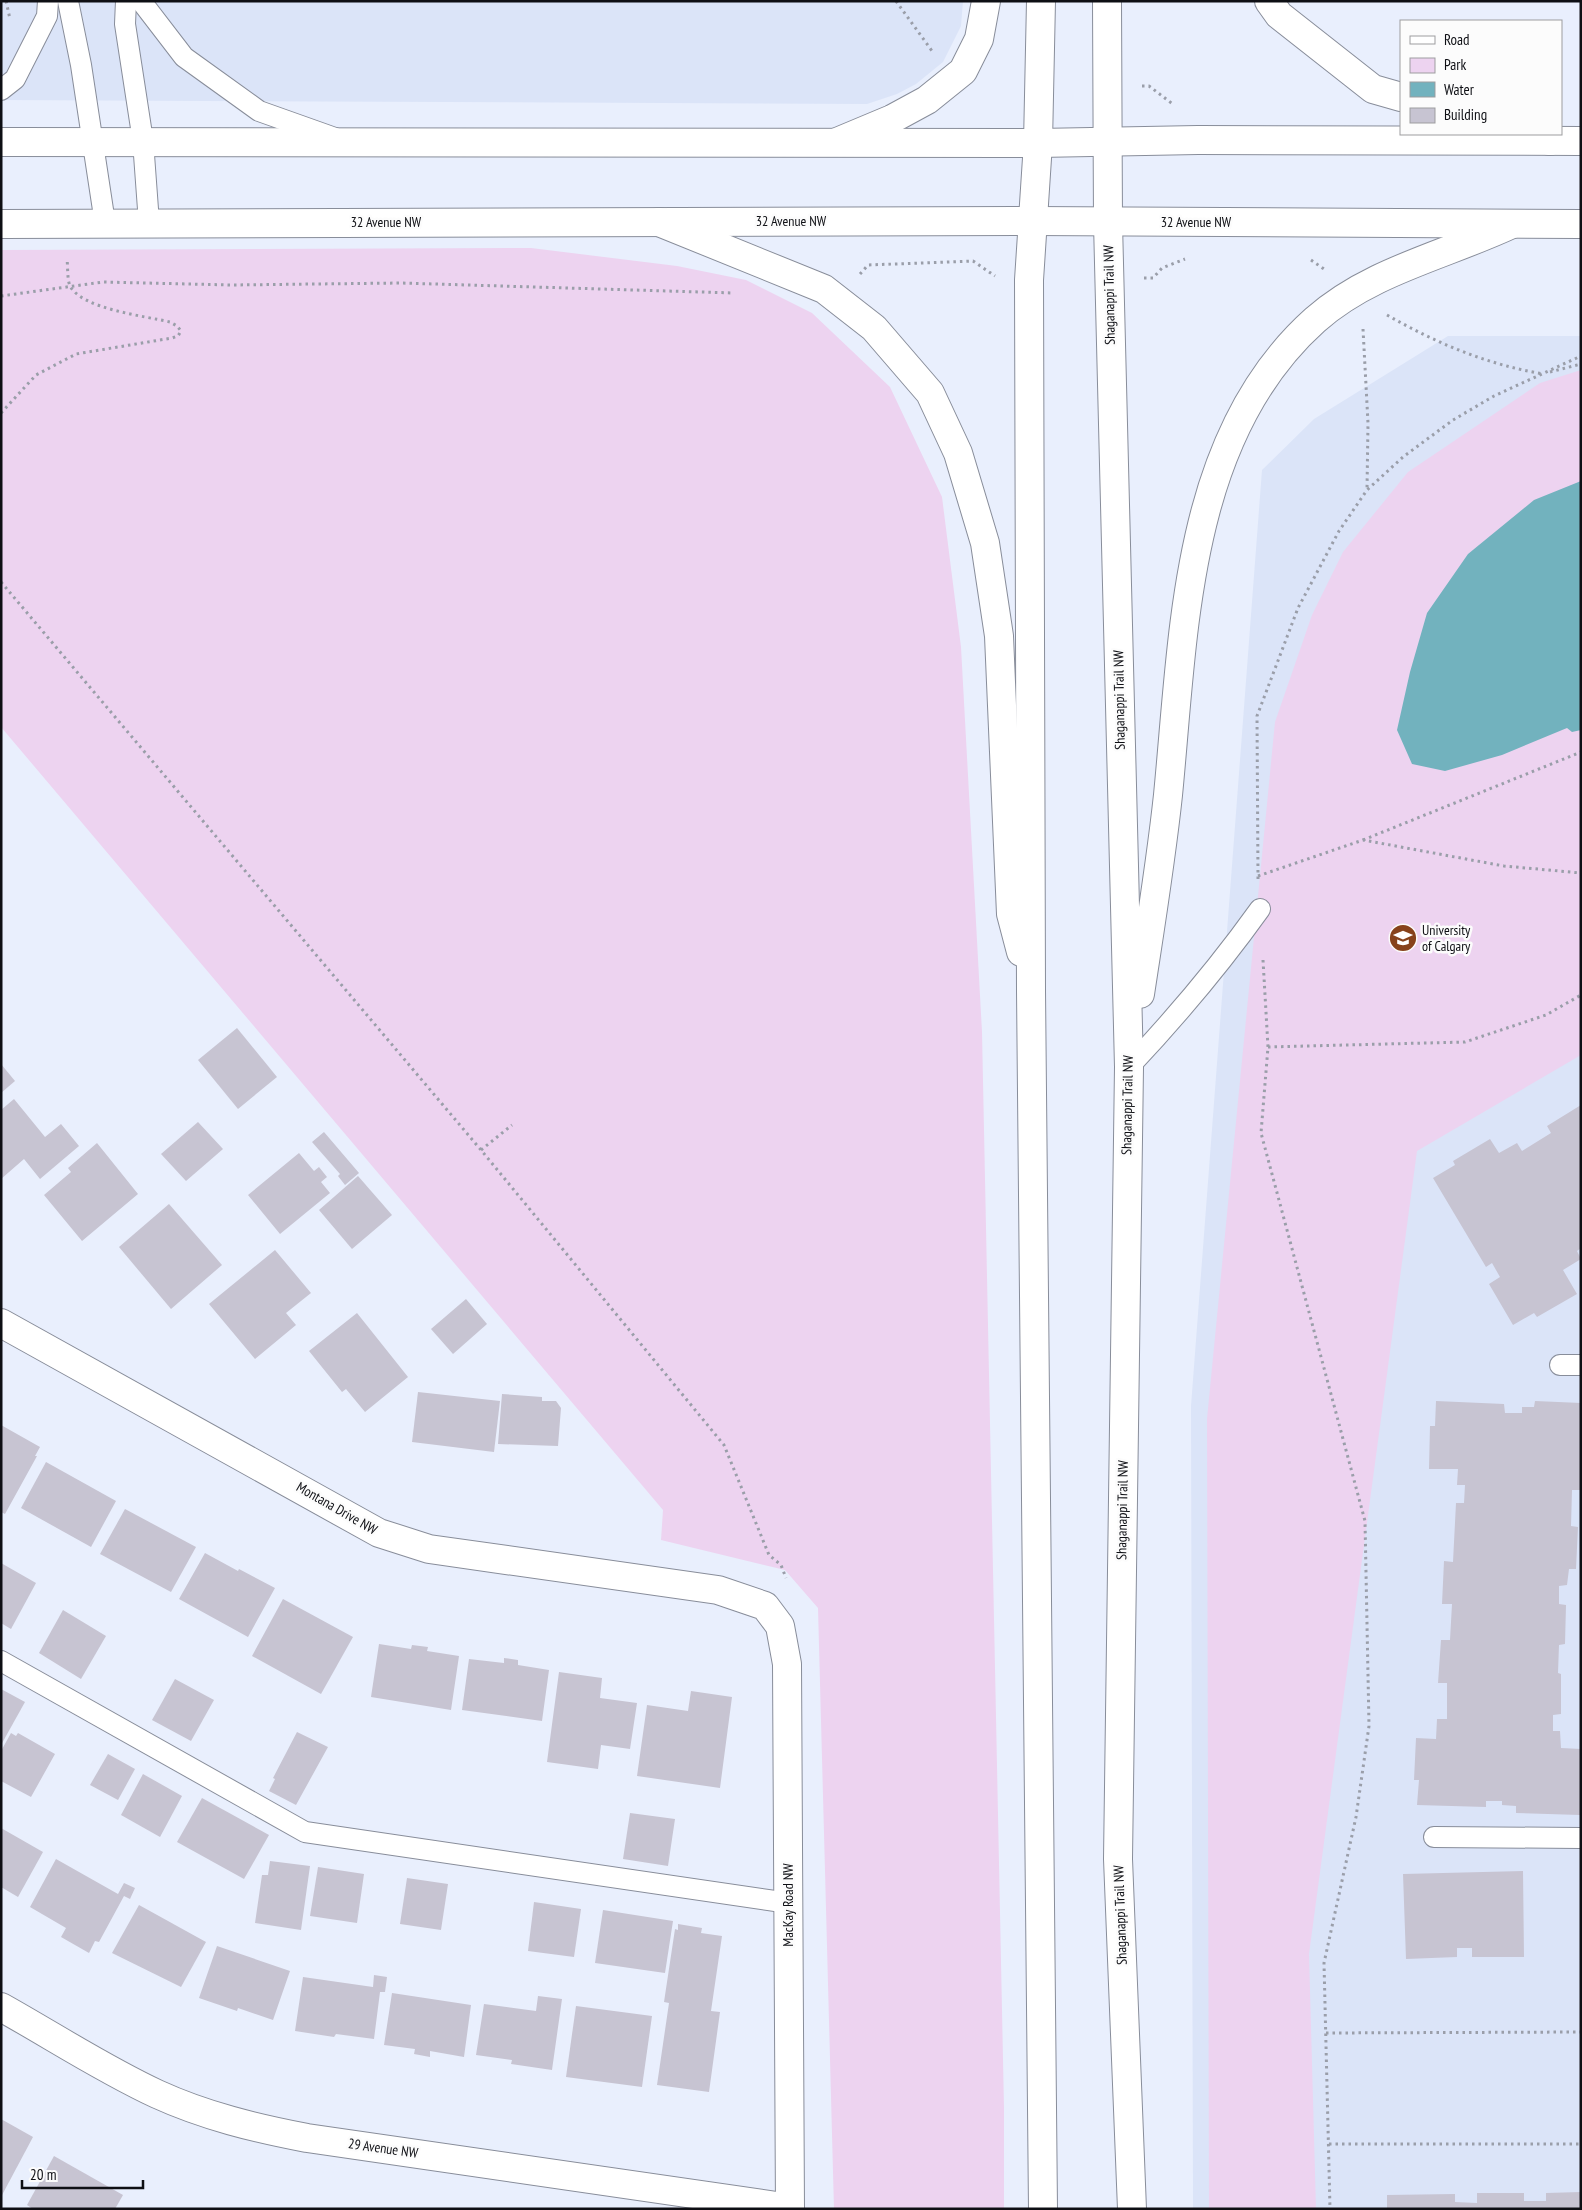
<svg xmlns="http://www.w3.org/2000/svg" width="1582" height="2210" viewBox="0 0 1582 2210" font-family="'PT Sans Narrow',sans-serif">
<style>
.built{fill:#dbe4f8}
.green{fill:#edd3f0}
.water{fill:#72b2be}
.building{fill:#c7c4d2}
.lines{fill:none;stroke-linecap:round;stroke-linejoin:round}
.service-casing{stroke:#888d9a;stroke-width:22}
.minor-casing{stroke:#888d9a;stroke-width:30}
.tertiary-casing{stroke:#888d9a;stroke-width:30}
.secondary-casing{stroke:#888d9a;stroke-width:30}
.primary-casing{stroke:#888d9a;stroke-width:30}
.path{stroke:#9a9ea9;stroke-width:3;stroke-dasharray:2.5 4;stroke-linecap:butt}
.service{stroke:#fff;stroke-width:20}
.minor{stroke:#fff;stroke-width:28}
.tertiary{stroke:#fff;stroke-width:28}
.secondary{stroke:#fff;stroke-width:28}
.primary{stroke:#fff;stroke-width:28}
.labels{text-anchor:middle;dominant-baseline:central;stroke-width:5;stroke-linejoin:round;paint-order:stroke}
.street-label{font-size:14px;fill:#0e0f14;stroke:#fcfcfc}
.poi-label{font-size:14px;fill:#0e0f14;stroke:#fcfcfc;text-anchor:start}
</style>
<rect width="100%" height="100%" fill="#e9effd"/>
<g class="built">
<path d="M 1,1 L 963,1 L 961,26 L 943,62 L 916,84 L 897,94 L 867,104 L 1,100 Z"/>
<path d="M 1448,336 L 1581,336 L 1581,2209 L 1193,2209 L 1191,1406 L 1262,470 L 1314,419 Z"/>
</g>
<g class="green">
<path d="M 531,248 L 677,266 L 746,280 L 812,313 L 890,387 L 942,497 L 961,647 L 982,1032 L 1004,2108 L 1004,2209 L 834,2209 L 818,1608 L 785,1570 L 661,1540 L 663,1510 L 1,727 L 1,250 Z"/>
<path d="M 1581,370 L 1581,1055 L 1417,1151 L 1309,1954 L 1316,2209 L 1209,2209 L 1207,1419 L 1275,722 L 1312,615 L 1343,552 L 1408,472 L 1540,383 Z"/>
</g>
<path class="water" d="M 1581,481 L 1581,730 L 1572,732 L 1567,728 L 1502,755 L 1445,771 L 1412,764 L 1397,730 L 1410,672 L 1427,613 L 1468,554 L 1534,500 Z"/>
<g class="building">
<path d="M 237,1028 L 277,1077 L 238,1109 L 198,1060 Z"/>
<path d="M 1,1064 L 15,1081 L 1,1093 Z"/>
<path d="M 14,1099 L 45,1137 L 61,1124 L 79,1146 L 40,1179 L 24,1159 L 1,1179 L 1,1110 Z"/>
<path d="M 1581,1105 L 1581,1248 L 1577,1251 L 1581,1259 L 1563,1270 L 1577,1294 L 1537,1317 L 1534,1313 L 1513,1325 L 1489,1284 L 1500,1277 L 1492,1263 L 1486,1267 L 1433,1178 L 1455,1165 L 1453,1161 L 1490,1139 L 1499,1153 L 1517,1143 L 1522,1151 L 1551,1133 L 1547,1126 Z"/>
<path d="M 198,1122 L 223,1149 L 186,1181 L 161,1154 Z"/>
<path d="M 324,1132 L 359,1173 L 345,1185 L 338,1176 L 340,1174 L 312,1142 Z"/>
<path d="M 97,1143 L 138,1194 L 82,1241 L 44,1195 L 71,1172 L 68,1168 Z"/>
<path d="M 299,1153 L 314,1171 L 319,1167 L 327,1177 L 321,1182 L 330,1193 L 280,1234 L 248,1195 Z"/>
<path d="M 358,1176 L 392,1215 L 352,1249 L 319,1210 Z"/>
<path d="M 169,1204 L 222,1265 L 171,1309 L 119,1247 Z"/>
<path d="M 275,1250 L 311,1293 L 286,1313 L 296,1325 L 255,1359 L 209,1304 Z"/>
<path d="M 466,1299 L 487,1324 L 453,1354 L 431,1329 Z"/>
<path d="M 357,1313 L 408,1377 L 365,1412 L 346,1389 L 342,1392 L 309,1351 Z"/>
<path d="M 418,1392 L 500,1401 L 494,1452 L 412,1442 Z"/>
<path d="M 502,1394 L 542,1397 L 542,1401 L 556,1401 L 561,1408 L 558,1446 L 498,1444 Z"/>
<path d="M 1436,1401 L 1504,1404 L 1505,1413 L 1522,1413 L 1522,1407 L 1534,1407 L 1535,1401 L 1581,1403 L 1580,1490 L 1572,1490 L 1571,1526 L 1578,1527 L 1576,1569 L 1569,1569 L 1567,1585 L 1559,1586 L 1559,1604 L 1566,1605 L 1565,1644 L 1559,1645 L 1558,1673 L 1561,1674 L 1561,1714 L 1553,1715 L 1553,1731 L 1560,1731 L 1561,1748 L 1581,1749 L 1580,1815 L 1516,1813 L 1516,1806 L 1502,1805 L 1502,1801 L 1486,1801 L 1486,1807 L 1417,1805 L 1419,1780 L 1414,1780 L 1416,1738 L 1436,1739 L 1437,1719 L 1447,1719 L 1447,1683 L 1438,1683 L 1441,1640 L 1450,1640 L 1452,1604 L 1442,1604 L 1444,1561 L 1453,1562 L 1456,1503 L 1464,1503 L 1465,1485 L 1457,1485 L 1458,1469 L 1429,1469 L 1430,1426 L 1435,1426 Z"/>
<path d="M 1,1425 L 40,1447 L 35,1456 L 37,1456 L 5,1514 L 1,1512 Z"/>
<path d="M 46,1462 L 116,1501 L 91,1547 L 21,1508 Z"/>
<path d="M 125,1509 L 196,1547 L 171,1592 L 100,1554 Z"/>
<path d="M 205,1553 L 238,1571 L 239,1569 L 275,1588 L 248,1637 L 179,1599 Z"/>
<path d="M 1,1563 L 36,1583 L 11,1629 L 1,1623 Z"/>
<path d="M 283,1599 L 353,1637 L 321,1694 L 252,1656 Z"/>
<path d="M 63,1610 L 106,1636 L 81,1679 L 39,1653 Z"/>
<path d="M 379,1644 L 411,1649 L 412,1645 L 428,1647 L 427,1651 L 459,1656 L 451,1710 L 371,1697 Z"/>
<path d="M 504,1658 L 518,1660 L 518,1665 L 549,1670 L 542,1721 L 462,1710 L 469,1659 L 504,1663 Z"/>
<path d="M 559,1672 L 602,1678 L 600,1698 L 637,1703 L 630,1749 L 601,1745 L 598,1769 L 547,1762 Z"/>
<path d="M 175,1679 L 214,1700 L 191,1741 L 152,1720 Z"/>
<path d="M 1,1689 L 25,1702 L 1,1745 Z"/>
<path d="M 691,1691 L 732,1697 L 720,1788 L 637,1776 L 647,1705 L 688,1711 Z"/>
<path d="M 297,1732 L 328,1747 L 296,1805 L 269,1791 L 275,1779 L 273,1778 Z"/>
<path d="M 11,1733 L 16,1736 L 18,1733 L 55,1754 L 31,1797 L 1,1781 L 1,1751 Z"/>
<path d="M 108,1754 L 135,1769 L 118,1800 L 90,1785 Z"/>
<path d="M 143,1774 L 182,1796 L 160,1837 L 121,1815 Z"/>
<path d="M 202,1798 L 269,1835 L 244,1879 L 177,1842 Z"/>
<path d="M 630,1813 L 675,1819 L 668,1866 L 623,1859 Z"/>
<path d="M 1,1828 L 43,1852 L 18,1897 L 1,1887 Z"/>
<path d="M 56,1859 L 118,1894 L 124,1883 L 135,1888 L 130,1899 L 124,1896 L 99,1942 L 95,1941 L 89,1953 L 61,1937 L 66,1928 L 30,1907 Z"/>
<path d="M 270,1861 L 310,1866 L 301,1930 L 255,1923 L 262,1875 L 268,1875 Z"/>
<path d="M 318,1867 L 364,1874 L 357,1923 L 310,1916 Z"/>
<path d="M 1523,1871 L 1524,1957 L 1472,1957 L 1472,1948 L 1457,1948 L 1457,1957 L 1406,1959 L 1403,1874 Z"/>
<path d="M 407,1878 L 448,1884 L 441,1930 L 400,1924 Z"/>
<path d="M 534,1902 L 581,1909 L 574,1957 L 528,1951 Z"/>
<path d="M 139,1905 L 206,1942 L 181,1987 L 112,1953 Z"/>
<path d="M 603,1910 L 673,1921 L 665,1973 L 595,1963 Z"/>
<path d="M 678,1924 L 702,1928 L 701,1933 L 722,1936 L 711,2011 L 720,2012 L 709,2092 L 657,2085 L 669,2003 L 664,2002 L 675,1929 L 678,1930 Z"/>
<path d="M 217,1946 L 290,1971 L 273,2020 L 238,2008 L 237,2011 L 199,1998 Z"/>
<path d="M 374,1975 L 387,1977 L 385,1992 L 380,1992 L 374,2039 L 336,2034 L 334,2037 L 295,2031 L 303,1977 L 373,1987 Z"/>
<path d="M 392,1993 L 471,2005 L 464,2057 L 430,2051 L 430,2057 L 414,2054 L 415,2049 L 384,2045 Z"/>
<path d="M 538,1996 L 562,1999 L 552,2070 L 511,2064 L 512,2060 L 476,2055 L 484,2004 L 536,2011 Z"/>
<path d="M 576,2006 L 652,2016 L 642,2087 L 566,2077 Z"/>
<path d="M 1,2119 L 33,2137 L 1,2197 Z"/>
<path d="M 54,2156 L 123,2195 L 115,2209 L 33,2209 L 27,2205 Z"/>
<path d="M 1581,2192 L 1581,2209 L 1387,2209 L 1387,2195 L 1455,2194 L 1455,2202 L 1477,2203 L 1477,2193 L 1524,2193 L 1524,2201 L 1546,2201 L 1546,2193 Z"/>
</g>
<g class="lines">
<defs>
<g id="service">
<path d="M 68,1 L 81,65 L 105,223"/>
<path d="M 126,1 L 125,24 L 143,141 L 149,223"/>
<path d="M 141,1 L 184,57 L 259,111 L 335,138"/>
<path d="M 1,90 L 15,79 L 47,16 L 48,1"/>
<path d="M 1129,1067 C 1176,1017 1220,965 1260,909"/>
<path d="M 1560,1365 L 1581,1365"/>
<path d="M 1,1661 L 305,1832 L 789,1903"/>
<path d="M 1434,1837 L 1581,1838"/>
</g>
<g id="minor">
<path d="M 1,1323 L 379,1533 L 429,1549 L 718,1590 L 765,1606 L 780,1626 L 787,1664 L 790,2209"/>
<path d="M 1,2007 C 53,2036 103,2069 157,2094 C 205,2116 255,2128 307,2138 L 790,2208"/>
</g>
<g id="tertiary">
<path d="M 1,142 L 1038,143"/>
<path d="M 1,224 L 1032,221"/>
</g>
<g id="secondary">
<path d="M 1038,143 L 1198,140 L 1581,141"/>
<path d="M 1032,221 L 1581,224"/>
</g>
<g id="primary">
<path d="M 1041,1 L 1038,143 L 1029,280 L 1031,991 L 1043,2209"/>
<path d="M 1107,1 L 1108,223 L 1129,1067 L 1118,1859 L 1132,2209"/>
<path d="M 1269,1 L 1279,15 L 1373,89 L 1401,97"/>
<path d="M 1524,134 L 1550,141"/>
<path d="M 837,142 L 892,119 L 927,100 L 963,71 L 979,39 L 986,1"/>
<path d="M 659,222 L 824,289 L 874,328 L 930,393 L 958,453 L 985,543 L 999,636 L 1011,914 L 1021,952"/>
<path d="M 1140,994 C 1150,928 1161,861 1168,795 C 1184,633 1184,437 1315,320 C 1370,271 1446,255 1512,224"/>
</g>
</defs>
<use href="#service" class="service-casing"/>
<use href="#minor" class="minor-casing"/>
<use href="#tertiary" class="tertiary-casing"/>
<use href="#secondary" class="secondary-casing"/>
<use href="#primary" class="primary-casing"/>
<g class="path">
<path d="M 6,1 L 10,19"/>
<path d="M 896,1 L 932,51"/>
<path d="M 1142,86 L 1149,86 L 1174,105"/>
<path d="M 1311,260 L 1324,269"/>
<path d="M 860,274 L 868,265 L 973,261 L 995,276"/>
<path d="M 1144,278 L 1153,278 L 1162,268 L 1185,259"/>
<path d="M 1,296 L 103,282 L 231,285 L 401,283 L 734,293"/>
<path d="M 1387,315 C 1436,343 1488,365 1544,374"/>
<path d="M 1363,329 L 1368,423 L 1367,490"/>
<path d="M 1550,372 L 1581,364"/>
<path d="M 1,413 L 36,375 L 76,354 L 172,338 L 178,336 L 181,331 L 177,326 L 170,322 C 145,316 82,309 70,286 C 67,279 68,267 67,259"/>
<path d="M 1,582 L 481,1150 L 724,1445 L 769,1555 L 781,1565 L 786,1578"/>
<path d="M 1363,840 L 1581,752"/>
<path d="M 1258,876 L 1363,840 L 1504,866 L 1581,873"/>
<path d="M 1258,879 L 1257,716 L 1298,608 L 1339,531 L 1367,490 L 1403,457 L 1453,420 L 1494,396 L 1581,356"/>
<path d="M 1263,960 L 1268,1047 L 1261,1133 L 1365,1521 L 1369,1726 L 1356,1817 L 1324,1963 L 1330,2209"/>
<path d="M 1268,1047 L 1465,1042 L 1546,1015 L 1581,995"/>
<path d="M 481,1150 L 512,1125"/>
<path d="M 1326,2033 L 1581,2032"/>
<path d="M 1329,2144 L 1581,2144"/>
</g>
<use href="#service" class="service"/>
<use href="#minor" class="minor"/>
<use href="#tertiary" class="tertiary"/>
<use href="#secondary" class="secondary"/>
<use href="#primary" class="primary"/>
</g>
<defs>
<symbol id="university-disc" viewBox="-11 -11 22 22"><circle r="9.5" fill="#87421b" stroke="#fcfcfc"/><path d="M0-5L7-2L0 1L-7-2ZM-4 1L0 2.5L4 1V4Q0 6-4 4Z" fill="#fff"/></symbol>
</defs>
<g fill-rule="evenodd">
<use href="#university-disc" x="1387" y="922" width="32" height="32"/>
</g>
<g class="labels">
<g class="street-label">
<text x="791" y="221">32 Avenue NW</text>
<text x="386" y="222">32 Avenue NW</text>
<text x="1196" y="222">32 Avenue NW</text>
<text transform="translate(1109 295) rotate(-91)">Shaganappi Trail NW</text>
<text transform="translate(1119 700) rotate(-91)">Shaganappi Trail NW</text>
<text transform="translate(1127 1105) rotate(-89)">Shaganappi Trail NW</text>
<text transform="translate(337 1508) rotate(30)">Montana Drive NW</text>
<text transform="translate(1122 1510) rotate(-89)">Shaganappi Trail NW</text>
<text transform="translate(788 1905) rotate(-90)">MacKay Road NW</text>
<text transform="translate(1120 1915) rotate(-92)">Shaganappi Trail NW</text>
<text transform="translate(383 2148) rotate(8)">29 Avenue NW</text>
</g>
<g class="poi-label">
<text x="1422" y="930">University<tspan x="1422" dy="16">of Calgary</tspan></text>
</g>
</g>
<rect width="1582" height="2210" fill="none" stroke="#0e0f14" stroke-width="5"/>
<rect x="1400" y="20" width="162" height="115" fill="#fcfcfc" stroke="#9d9d9f"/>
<rect x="1410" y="36" width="25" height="8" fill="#ffffff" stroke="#9d9d9f"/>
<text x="1444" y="45" font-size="15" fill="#0e0f14">Road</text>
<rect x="1410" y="58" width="25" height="15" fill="#edd3f0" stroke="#9d9d9f"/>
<text x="1444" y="70" font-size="15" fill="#0e0f14">Park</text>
<rect x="1410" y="82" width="25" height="15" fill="#72b2be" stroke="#9d9d9f"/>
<text x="1444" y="95" font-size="15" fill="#0e0f14">Water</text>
<rect x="1410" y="108" width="25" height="15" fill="#c7c4d2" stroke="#9d9d9f"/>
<text x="1444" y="120" font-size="15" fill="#0e0f14">Building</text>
<path d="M22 2180v8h121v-8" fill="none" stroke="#0e0f14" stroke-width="2.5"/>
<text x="30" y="2180" font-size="15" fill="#0e0f14" stroke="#fcfcfc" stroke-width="4" paint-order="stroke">20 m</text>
</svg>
